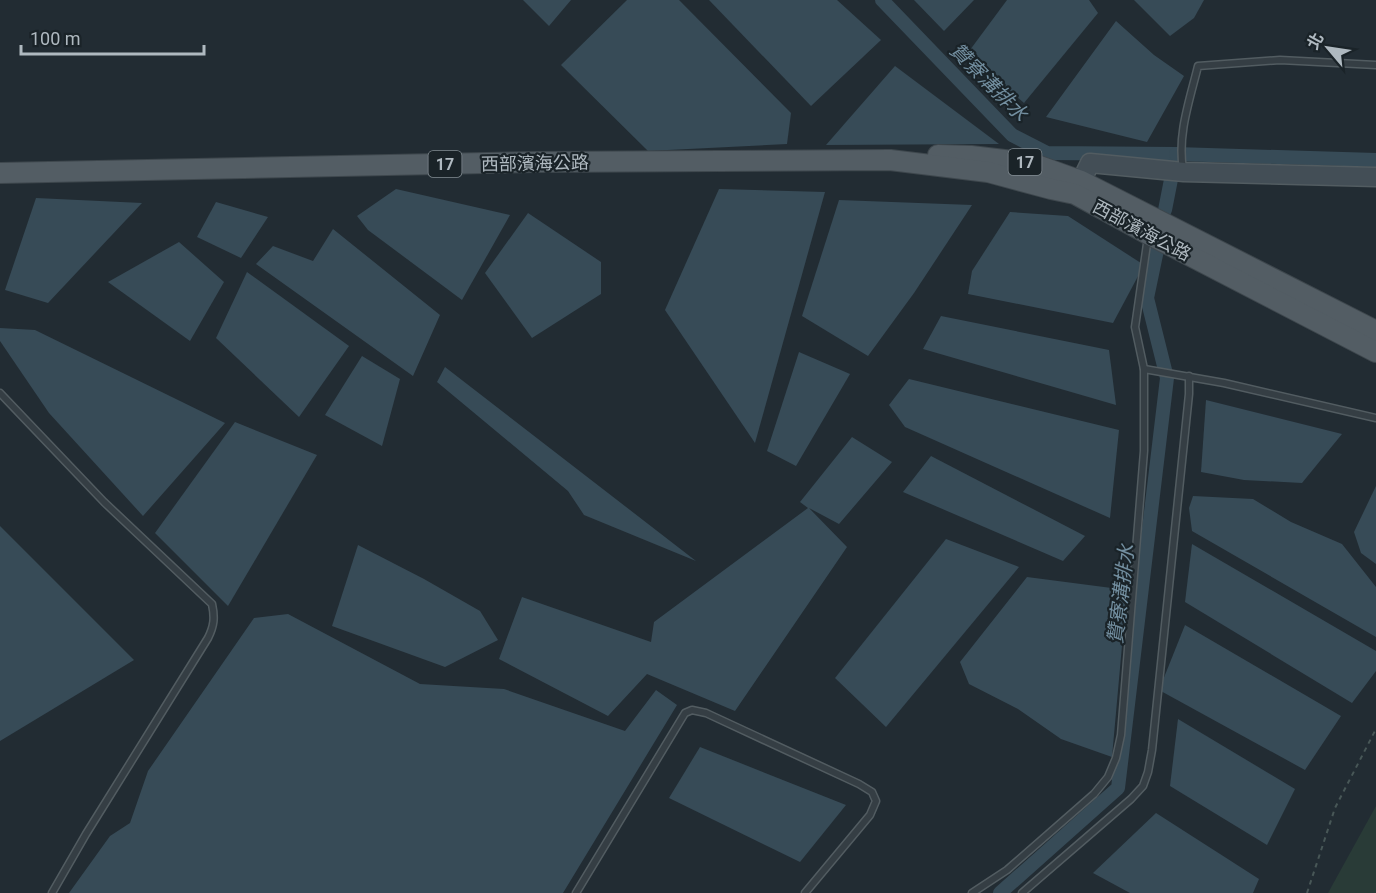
<svg xmlns="http://www.w3.org/2000/svg" width="1376" height="893" viewBox="0 0 1376 893" font-family="Roboto,'Noto Sans TC',sans-serif">
<style>
.green{fill:#293b37}
.water{fill:#374b57}
.lines{fill:none;stroke-linecap:round;stroke-linejoin:round}
.canal{stroke:#374b57;stroke-width:14}
.lane-casing{stroke:#525c61;stroke-width:9}
.secondary-casing{stroke:#525c61;stroke-width:21}
.primary-casing{stroke:#3e474d;stroke-width:22}
.path{stroke:#485757;stroke-width:2;stroke-dasharray:4.5 4.5;stroke-linecap:butt}
.lane{stroke:#353e44;stroke-width:6}
.secondary{stroke:#434e56;stroke-width:18}
.primary{stroke:#535d64;stroke-width:20}
.labels{text-anchor:middle;dominant-baseline:central;stroke-width:4.5;stroke-linejoin:round;paint-order:stroke}
.shield{fill:#1a2328;stroke:#828c92;stroke-width:1.5}
.shield-label{font-size:16px;font-weight:bold;fill:#afb9c0}
.street-label{font-size:18px;fill:#afb9c0;stroke:#1a2328}
.water-label{font-size:20px;font-style:italic;fill:#738fa0;stroke:#1a2328}
</style>
<rect width="100%" height="100%" fill="#222c33"/>
<path class="green" d="M 1376,806 L 1376,893 L 1328,893 Z"/>
<g class="water">
<path d="M 523,0 L 571,0 L 549,26 Z"/>
<path d="M 627,0 L 679,0 L 791,113 L 787,144 L 648,151 L 561,65 Z"/>
<path d="M 709,0 L 837,0 L 881,40 L 811,106 Z"/>
<path d="M 914,0 L 974,0 L 944,31 Z"/>
<path d="M 1007,0 L 1089,0 L 1098,13 L 1024,103 L 967,54 Z"/>
<path d="M 1134,0 L 1204,0 L 1194,18 L 1170,36 Z"/>
<path d="M 1116,21 L 1154,55 L 1184,76 L 1147,142 L 1046,117 Z"/>
<path d="M 895,66 L 999,144 L 826,145 Z"/>
<path d="M 396,189 L 510,215 L 462,300 L 368,230 L 357,216 Z"/>
<path d="M 719,189 L 825,192 L 755,443 L 665,310 Z"/>
<path d="M 36,198 L 142,203 L 48,303 L 5,290 Z"/>
<path d="M 839,200 L 972,205 L 914,293 L 868,356 L 802,316 Z"/>
<path d="M 216,202 L 268,217 L 241,258 L 197,237 Z"/>
<path d="M 1010,212 L 1068,216 L 1144,265 L 1113,323 L 968,294 L 972,271 Z"/>
<path d="M 528,213 L 601,262 L 601,294 L 532,338 L 485,273 Z"/>
<path d="M 333,229 L 440,315 L 413,376 L 256,264 L 273,246 L 313,261 Z"/>
<path d="M 179,242 L 224,282 L 190,341 L 108,282 Z"/>
<path d="M 247,272 L 349,346 L 299,417 L 216,338 Z"/>
<path d="M 941,316 L 1109,350 L 1116,405 L 923,349 Z"/>
<path d="M 0,328 L 35,330 L 225,423 L 143,516 L 49,413 L 0,341 Z"/>
<path d="M 799,352 L 850,374 L 796,466 L 767,451 Z"/>
<path d="M 362,356 L 400,379 L 382,446 L 325,415 Z"/>
<path d="M 445,367 L 696,561 L 584,515 L 568,491 L 437,382 Z"/>
<path d="M 909,379 L 1119,430 L 1110,518 L 905,427 L 889,405 Z"/>
<path d="M 1206,400 L 1342,434 L 1302,483 L 1244,480 L 1201,472 Z"/>
<path d="M 235,422 L 317,455 L 228,606 L 155,533 Z"/>
<path d="M 852,437 L 892,462 L 839,524 L 809,508 L 847,547 L 735,711 L 647,674 L 608,716 L 499,659 L 522,597 L 651,642 L 654,622 L 808,508 L 800,502 Z"/>
<path d="M 931,456 L 1085,536 L 1063,561 L 903,492 Z"/>
<path d="M 1376,486 L 1376,564 L 1361,553 L 1354,532 Z"/>
<path d="M 1193,496 L 1253,499 L 1291,522 L 1342,544 L 1376,587 L 1376,637 L 1192,531 L 1189,508 Z"/>
<path d="M 0,526 L 134,660 L 0,741 Z"/>
<path d="M 946,539 L 1019,567 L 886,727 L 835,678 Z"/>
<path d="M 1192,544 L 1376,651 L 1376,671 L 1352,703 L 1185,602 Z"/>
<path d="M 358,545 L 424,579 L 480,611 L 498,640 L 445,667 L 332,626 Z"/>
<path d="M 1027,577 L 1127,590 L 1112,757 L 1061,739 L 1018,709 L 969,684 L 960,662 Z"/>
<path d="M 288,614 L 420,684 L 504,689 L 625,731 L 656,690 L 677,705 L 563,893 L 69,893 L 110,836 L 130,823 L 148,771 L 254,618 Z"/>
<path d="M 1185,625 L 1341,716 L 1305,770 L 1159,690 Z"/>
<path d="M 1178,719 L 1295,789 L 1267,845 L 1170,786 Z"/>
<path d="M 700,747 L 846,805 L 800,862 L 669,798 Z"/>
<path d="M 1156,813 L 1259,879 L 1253,893 L 1130,893 L 1093,873 Z"/>
</g>
<g class="lines">
<g class="canal">
<path d="M 882,0 L 1012,135 L 1047,153 L 1176,154 L 1165,210"/>
<path d="M 1176,154 L 1376,160"/>
<path d="M 1000,893 L 1118,788 L 1167,378 L 1147,298 L 1157,250"/>
</g>
<defs>
<g id="lane">
<path d="M 1183,169 C 1177,135 1190,99 1198,66 L 1280,60 L 1376,65"/>
<path d="M 1144,369 L 1224,383 L 1376,418"/>
<path d="M 0,393 L 104,502 L 212,604 C 215,618 214,626 208,638 L 86,834 L 52,893"/>
<path d="M 576,893 L 685,713 L 692,710 L 706,713 L 859,784 L 872,792 L 876,801 L 870,815 L 805,893"/>
<path d="M 972,893 L 1007,870 L 1094,794 L 1108,777 L 1116,758 L 1121,735 L 1144,451 L 1144,369 L 1135,327 L 1148,237"/>
<path d="M 1022,893 L 1131,799 L 1143,786 L 1148,772 L 1152,750 L 1189,394 L 1189,376"/>
</g>
<path id="secondary" d="M 1075,194 L 1090,163 L 1184,172 L 1376,177"/>
<g id="primary">
<path d="M 938,155 L 971,156 L 1031,163 L 1081,181 L 1376,331"/>
<path d="M 0,173 L 537,162 L 890,160 L 988,172 L 1051,189 L 1075,194 L 1148,234 L 1376,352"/>
</g>
</defs>
<use href="#lane" class="lane-casing"/>
<use href="#secondary" class="secondary-casing"/>
<use href="#primary" class="primary-casing"/>
<path class="path" d="M 1307,893 L 1335,808 L 1376,729"/>
<use href="#lane" class="lane"/>
<use href="#secondary" class="secondary"/>
<use href="#primary" class="primary"/>
</g>
<g class="labels">
<g class="shield">
<rect x="1008.5" y="149" width="33" height="26" rx="4.5"/>
<rect x="428.5" y="151" width="33" height="26" rx="4.5"/>
</g>
<g class="shield-label">
<text x="1025" y="162">17</text>
<text x="445" y="164">17</text>
</g>
<g class="street-label">
<text transform="translate(535 163) rotate(-1)">西部濱海公路</text>
<text transform="translate(1142 230) rotate(28)">西部濱海公路</text>
</g>
<g class="water-label">
<text transform="translate(989 82) rotate(45)">贊寮溝排水</text>
<text transform="translate(1121 594) rotate(-83)">贊寮溝排水</text>
</g>
</g>
<g transform="translate(1328 48) rotate(299)" stroke="#1a2328" stroke-width="4.5" paint-order="stroke">
<path d="M0-4.5L10 22L0 15L-10 22Z" fill="#afb9c0"/>
<text y="-9" font-size="16" font-weight="bold" text-anchor="middle" fill="#afb9c0">北</text>
</g>
<path d="M21 45v9h183v-9" fill="none" stroke="#afb9c0" stroke-width="3"/>
<text x="30" y="45" font-size="18" fill="#afb9c0" stroke="#1a2328" stroke-width="4.5" paint-order="stroke">100 m</text>
</svg>
